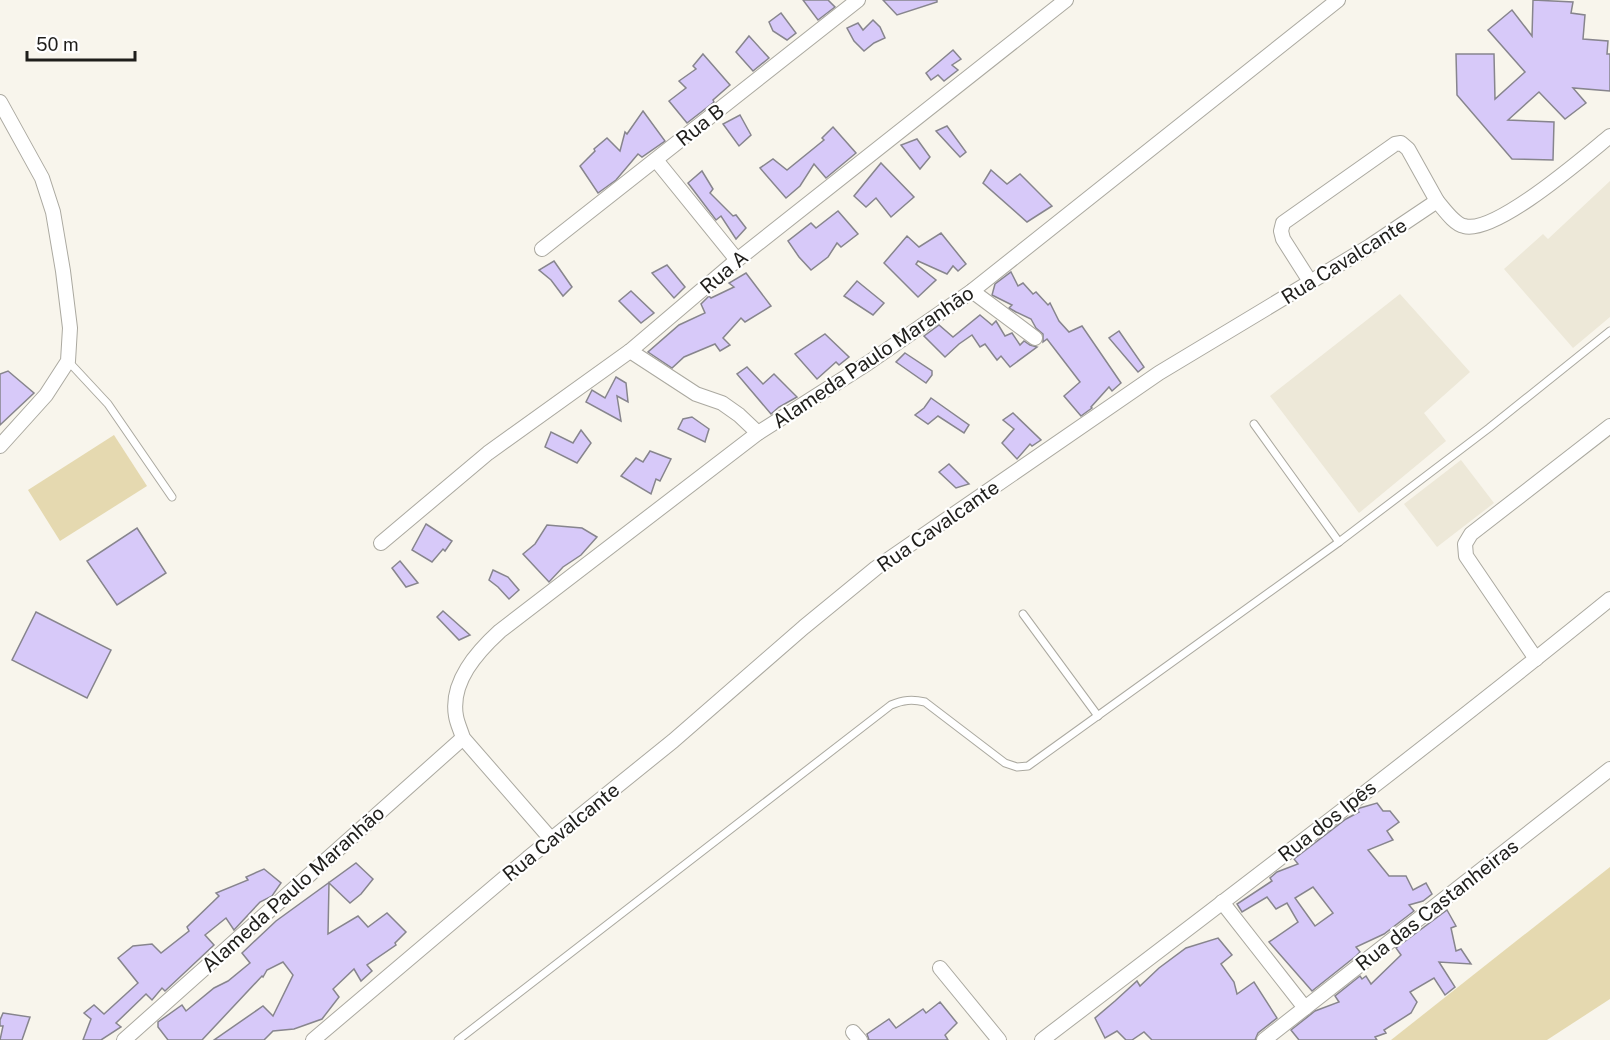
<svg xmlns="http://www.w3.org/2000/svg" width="1610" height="1040" viewBox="0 0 1610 1040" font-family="'Public Sans',sans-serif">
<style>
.built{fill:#ede8d8}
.green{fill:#e5d9b0}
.building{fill:#d7c9f9;stroke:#87858d;stroke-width:1.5;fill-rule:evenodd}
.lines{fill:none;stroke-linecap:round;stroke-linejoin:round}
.lane-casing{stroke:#aba9a0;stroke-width:9}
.street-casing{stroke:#aba9a0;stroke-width:16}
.lane{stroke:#fff;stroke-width:7}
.street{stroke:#fff;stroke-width:14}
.labels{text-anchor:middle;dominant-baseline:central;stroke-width:4.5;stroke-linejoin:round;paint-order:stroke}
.street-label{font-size:20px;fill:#1f1e1b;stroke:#fff}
</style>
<rect width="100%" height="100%" fill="#f8f5ec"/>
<g class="built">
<path d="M 1610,181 L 1610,317 L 1573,348 L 1504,269 L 1543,234 L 1548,239 Z"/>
<path d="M 1400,294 L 1470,372 L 1424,413 L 1446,441 L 1359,513 L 1270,396 Z"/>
<path d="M 1461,460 L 1494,503 L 1437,547 L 1404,504 Z"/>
</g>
<g class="green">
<path d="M 114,435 L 147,486 L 60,541 L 28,490 Z"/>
<path d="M 1610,867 L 1610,999 L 1547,1040 L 1391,1040 Z"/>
</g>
<g class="building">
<path d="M 803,0 L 828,0 L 835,7 L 818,20 Z"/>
<path d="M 883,0 L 937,0 L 937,2 L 897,15 Z"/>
<path d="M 1533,0 L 1573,2 L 1571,13 L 1585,15 L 1583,39 L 1608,41 L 1607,54 L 1610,54 L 1610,91 L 1573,88 L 1586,103 L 1565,119 L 1539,92 L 1508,120 L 1554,122 L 1553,160 L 1512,159 L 1457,95 L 1456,54 L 1494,54 L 1495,99 L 1525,72 L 1488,30 L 1512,10 L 1532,36 Z"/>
<path d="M 781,13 L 796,33 L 787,40 L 773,31 L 769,22 Z"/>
<path d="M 873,20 L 880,27 L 885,38 L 874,43 L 864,51 L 854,41 L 847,28 L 858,23 L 863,30 Z"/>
<path d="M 749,36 L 769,58 L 753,71 L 736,52 Z"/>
<path d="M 953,50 L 961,59 L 952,65 L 958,70 L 944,81 L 938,75 L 931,80 L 926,73 Z"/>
<path d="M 703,54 L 730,85 L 713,100 L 714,102 L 687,123 L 669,101 L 686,88 L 679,81 L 696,69 L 693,66 Z"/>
<path d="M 643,111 L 665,141 L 642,157 L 638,154 L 616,180 L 598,193 L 580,166 L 595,151 L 594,149 L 607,138 L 620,151 L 625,132 L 627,134 Z"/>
<path d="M 740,115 L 751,135 L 739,146 L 723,124 Z"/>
<path d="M 947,126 L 966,152 L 960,157 L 936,131 Z"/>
<path d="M 833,127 L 856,153 L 826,178 L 814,164 L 800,186 L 786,198 L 760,168 L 773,159 L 787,170 L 824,140 L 822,138 Z"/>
<path d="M 917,139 L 930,157 L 920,169 L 901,145 Z"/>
<path d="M 881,163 L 914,197 L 891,217 L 876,198 L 866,207 L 854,196 Z"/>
<path d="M 991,170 L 1007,184 L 1020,174 L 1052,206 L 1027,222 L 983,183 Z"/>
<path d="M 702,171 L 713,189 L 710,193 L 733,216 L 736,215 L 746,228 L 736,239 L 721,216 L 716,220 L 688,183 Z"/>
<path d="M 838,211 L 858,234 L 841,247 L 837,243 L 828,257 L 811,270 L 799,257 L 788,241 L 811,223 L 816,228 Z"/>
<path d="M 941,233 L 966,264 L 958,271 L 953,266 L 947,274 L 918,261 L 916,264 L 936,280 L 918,297 L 884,263 L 907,236 L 919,247 Z"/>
<path d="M 554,261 L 572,287 L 563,296 L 551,280 L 539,270 Z"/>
<path d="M 667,265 L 685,287 L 674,298 L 652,273 Z"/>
<path d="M 1011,272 L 1018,286 L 1023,283 L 1033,294 L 1036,292 L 1048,305 L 1050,303 L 1059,321 L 1069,332 L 1082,326 L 1121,383 L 1112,391 L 1109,387 L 1091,407 L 1092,408 L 1081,416 L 1064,396 L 1080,382 L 1047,339 L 1043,342 L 1043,334 L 1036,328 L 1031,319 L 1016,312 L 1009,308 L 1012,305 L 992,295 L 995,284 Z"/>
<path d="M 746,273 L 771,306 L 745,322 L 741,318 L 723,338 L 730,345 L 720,351 L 715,344 L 684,357 L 672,368 L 648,352 L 679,325 L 705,313 L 701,304 L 709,296 L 711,298 L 734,287 L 729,283 Z"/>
<path d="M 857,281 L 884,303 L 873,315 L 844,296 Z"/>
<path d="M 631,291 L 654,313 L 641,323 L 619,301 Z"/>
<path d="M 980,315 L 992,325 L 996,321 L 1005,336 L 1012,333 L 1020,345 L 1024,341 L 1030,345 L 1037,347 L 1010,367 L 1001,356 L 997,360 L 985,344 L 980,347 L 972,335 L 959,344 L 945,357 L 924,336 L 939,325 L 953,337 Z"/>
<path d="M 1119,331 L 1144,367 L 1138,372 L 1109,338 Z"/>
<path d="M 825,334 L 849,357 L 839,365 L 836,362 L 817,379 L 795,354 Z"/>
<path d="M 905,353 L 932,371 L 932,375 L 926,383 L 896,362 Z"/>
<path d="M 747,367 L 763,384 L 774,374 L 797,397 L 779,407 L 771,414 L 737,374 Z"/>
<path d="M 8,371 L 34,393 L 0,425 L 0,374 Z"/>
<path d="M 616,377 L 626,383 L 628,402 L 617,396 L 621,421 L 586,402 L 592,390 L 605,398 Z"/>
<path d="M 931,398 L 969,425 L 964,433 L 938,416 L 928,424 L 915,415 L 924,408 Z"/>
<path d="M 1013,413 L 1041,440 L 1032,446 L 1030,444 L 1017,459 L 1002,443 L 1014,429 L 1003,420 Z"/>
<path d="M 692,417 L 709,429 L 705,442 L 678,429 L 683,419 Z"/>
<path d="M 581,430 L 591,443 L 577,463 L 545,447 L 551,432 L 573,443 Z"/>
<path d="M 650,451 L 671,459 L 660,481 L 656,479 L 651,494 L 621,476 L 636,458 L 643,462 Z"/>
<path d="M 949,464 L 969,484 L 956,488 L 939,472 Z"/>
<path d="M 426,524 L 452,541 L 445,551 L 443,549 L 432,562 L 412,550 Z"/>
<path d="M 547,525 L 582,528 L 597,537 L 581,555 L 563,567 L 549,582 L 523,554 L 535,544 Z"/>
<path d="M 137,528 L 166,573 L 117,605 L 87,561 Z"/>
<path d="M 400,561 L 418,583 L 406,587 L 392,568 Z"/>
<path d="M 493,570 L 508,577 L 519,590 L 509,599 L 498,587 L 489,580 Z"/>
<path d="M 443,611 L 470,635 L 459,640 L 437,617 Z"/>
<path d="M 36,612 L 111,650 L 87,698 L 12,660 Z"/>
<path d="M 1377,803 L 1383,811 L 1390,811 L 1399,822 L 1387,831 L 1393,840 L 1368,850 L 1389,876 L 1406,876 L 1413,890 L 1426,883 L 1432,894 L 1423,901 L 1409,905 L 1414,911 L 1384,934 L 1356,947 L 1360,952 L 1356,956 L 1312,991 L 1269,942 L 1298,922 L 1287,903 L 1276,909 L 1267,897 L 1242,912 L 1237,904 L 1272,881 L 1270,878 L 1277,872 L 1298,864 L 1294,859 L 1346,819 L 1359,812 L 1357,810 L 1360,808 ZM 1313,887 L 1333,913 L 1315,926 L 1295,898 Z"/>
<path d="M 356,863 L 373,879 L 361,894 L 350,903 L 329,883 L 328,934 L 358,916 L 368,927 L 387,913 L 406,932 L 395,943 L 396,945 L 367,965 L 372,971 L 361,981 L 354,969 L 333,989 L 339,997 L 322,1019 L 294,1029 L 273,1031 L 264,1040 L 214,1040 L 263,1006 L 273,1016 L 293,975 L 283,962 L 267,970 L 263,977 L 262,976 L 202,1040 L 168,1040 L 158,1027 L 158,1022 L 182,1005 L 186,1011 L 214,988 L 228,981 L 250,963 L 242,953 L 276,921 Z"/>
<path d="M 264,869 L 281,883 L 272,896 L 260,902 L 234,930 L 226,918 L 205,935 L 214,945 L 165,991 L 162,988 L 152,1000 L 146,994 L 116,1023 L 121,1027 L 101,1040 L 83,1040 L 91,1019 L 84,1013 L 94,1005 L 104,1014 L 138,983 L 118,958 L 133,946 L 152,944 L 161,953 L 189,931 L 187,927 L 219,896 L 216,893 L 248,880 L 246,877 Z"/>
<path d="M 1447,910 L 1456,926 L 1451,928 L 1456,951 L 1461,949 L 1471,964 L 1439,962 L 1455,987 L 1445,995 L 1434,978 L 1410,992 L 1417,1002 L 1411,1013 L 1384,1030 L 1386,1033 L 1375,1037 L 1377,1040 L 1299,1040 L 1291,1030 L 1315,1011 L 1339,1002 L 1335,996 L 1360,976 L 1362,979 L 1366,976 L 1371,984 L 1401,955 L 1396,948 Z"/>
<path d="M 1218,938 L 1232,955 L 1221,964 L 1234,982 L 1237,994 L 1254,982 L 1277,1018 L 1258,1033 L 1255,1040 L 1152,1040 L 1144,1032 L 1132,1040 L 1126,1040 L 1117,1031 L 1105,1038 L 1095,1018 L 1115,1001 L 1137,981 L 1140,986 L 1159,968 L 1186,948 Z"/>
<path d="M 940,1002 L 957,1023 L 945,1035 L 948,1040 L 869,1040 L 867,1034 L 889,1019 L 896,1028 L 923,1009 L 926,1013 Z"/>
<path d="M 3,1013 L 30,1017 L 22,1040 L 0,1040 L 3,1026 L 0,1026 L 0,1020 Z"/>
</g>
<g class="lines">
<defs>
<g id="lane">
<path d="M 68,361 L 108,404 L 172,497"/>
<path d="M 1254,424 L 1339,542"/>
<path d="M 1023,614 L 1098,716"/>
<path d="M 458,1040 L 891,705 C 903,700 912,699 925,702 L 1005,763 L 1017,767 L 1028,766 L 1339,542 L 1489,428 L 1610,331"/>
</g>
<g id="street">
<path d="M 0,102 L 42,178 L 53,212 L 63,271 L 70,328 L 68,361 L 46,395 L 0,446"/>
<path d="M 656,160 L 737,260"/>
<path d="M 542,249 L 858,0"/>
<path d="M 1311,283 L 1283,239 L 1281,231 L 1283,223 L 1395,144 L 1401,143 L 1408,149 L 1437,201"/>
<path d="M 972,291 L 1035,338"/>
<path d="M 630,351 L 696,394 L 722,403 L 739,415 L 758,433"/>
<path d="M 381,543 L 488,453 L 630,351 L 737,260 L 1066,0"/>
<path d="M 1536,659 L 1466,556 L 1465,544 L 1471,534 L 1610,426"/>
<path d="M 551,839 L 463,738 C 461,731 457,723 456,716 C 450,682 477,652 500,631 L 758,433 L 868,363 L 972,291 L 1338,0"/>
<path d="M 1222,902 L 1305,1008"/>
<path d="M 940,968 L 999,1040"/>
<path d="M 853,1032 L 860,1040"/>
<path d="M 124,1040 L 463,738"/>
<path d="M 313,1040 L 528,858 L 673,741 L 804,627 L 876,568 L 1159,373 L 1370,246 L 1437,201 C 1444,209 1454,224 1464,226 C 1495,235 1584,157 1610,136"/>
<path d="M 1042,1040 C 1232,895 1424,750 1610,599"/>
<path d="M 1264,1040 L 1610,769"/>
</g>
</defs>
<use href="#lane" class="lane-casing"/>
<use href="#street" class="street-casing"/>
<use href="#lane" class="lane"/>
<use href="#street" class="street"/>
</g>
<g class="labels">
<g class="street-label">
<text transform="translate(700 125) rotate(-38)">Rua B</text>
<text transform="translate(1344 261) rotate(-32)">Rua Cavalcante</text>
<text transform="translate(724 272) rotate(-40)">Rua A</text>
<text transform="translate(873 357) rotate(-34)">Alameda Paulo Maranhão</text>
<text transform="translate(938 526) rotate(-35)">Rua Cavalcante</text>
<text transform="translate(1327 821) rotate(-38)">Rua dos Ipês</text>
<text transform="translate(561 832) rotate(-39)">Rua Cavalcante</text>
<text transform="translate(293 889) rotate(-42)">Alameda Paulo Maranhão</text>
<text transform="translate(1437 905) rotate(-38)">Rua das Castanheiras</text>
</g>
</g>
<path d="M27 51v9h108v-9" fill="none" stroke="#1f1e1b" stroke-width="3"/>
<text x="36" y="51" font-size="18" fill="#1f1e1b" stroke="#ffffff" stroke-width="4.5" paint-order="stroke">50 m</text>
</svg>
